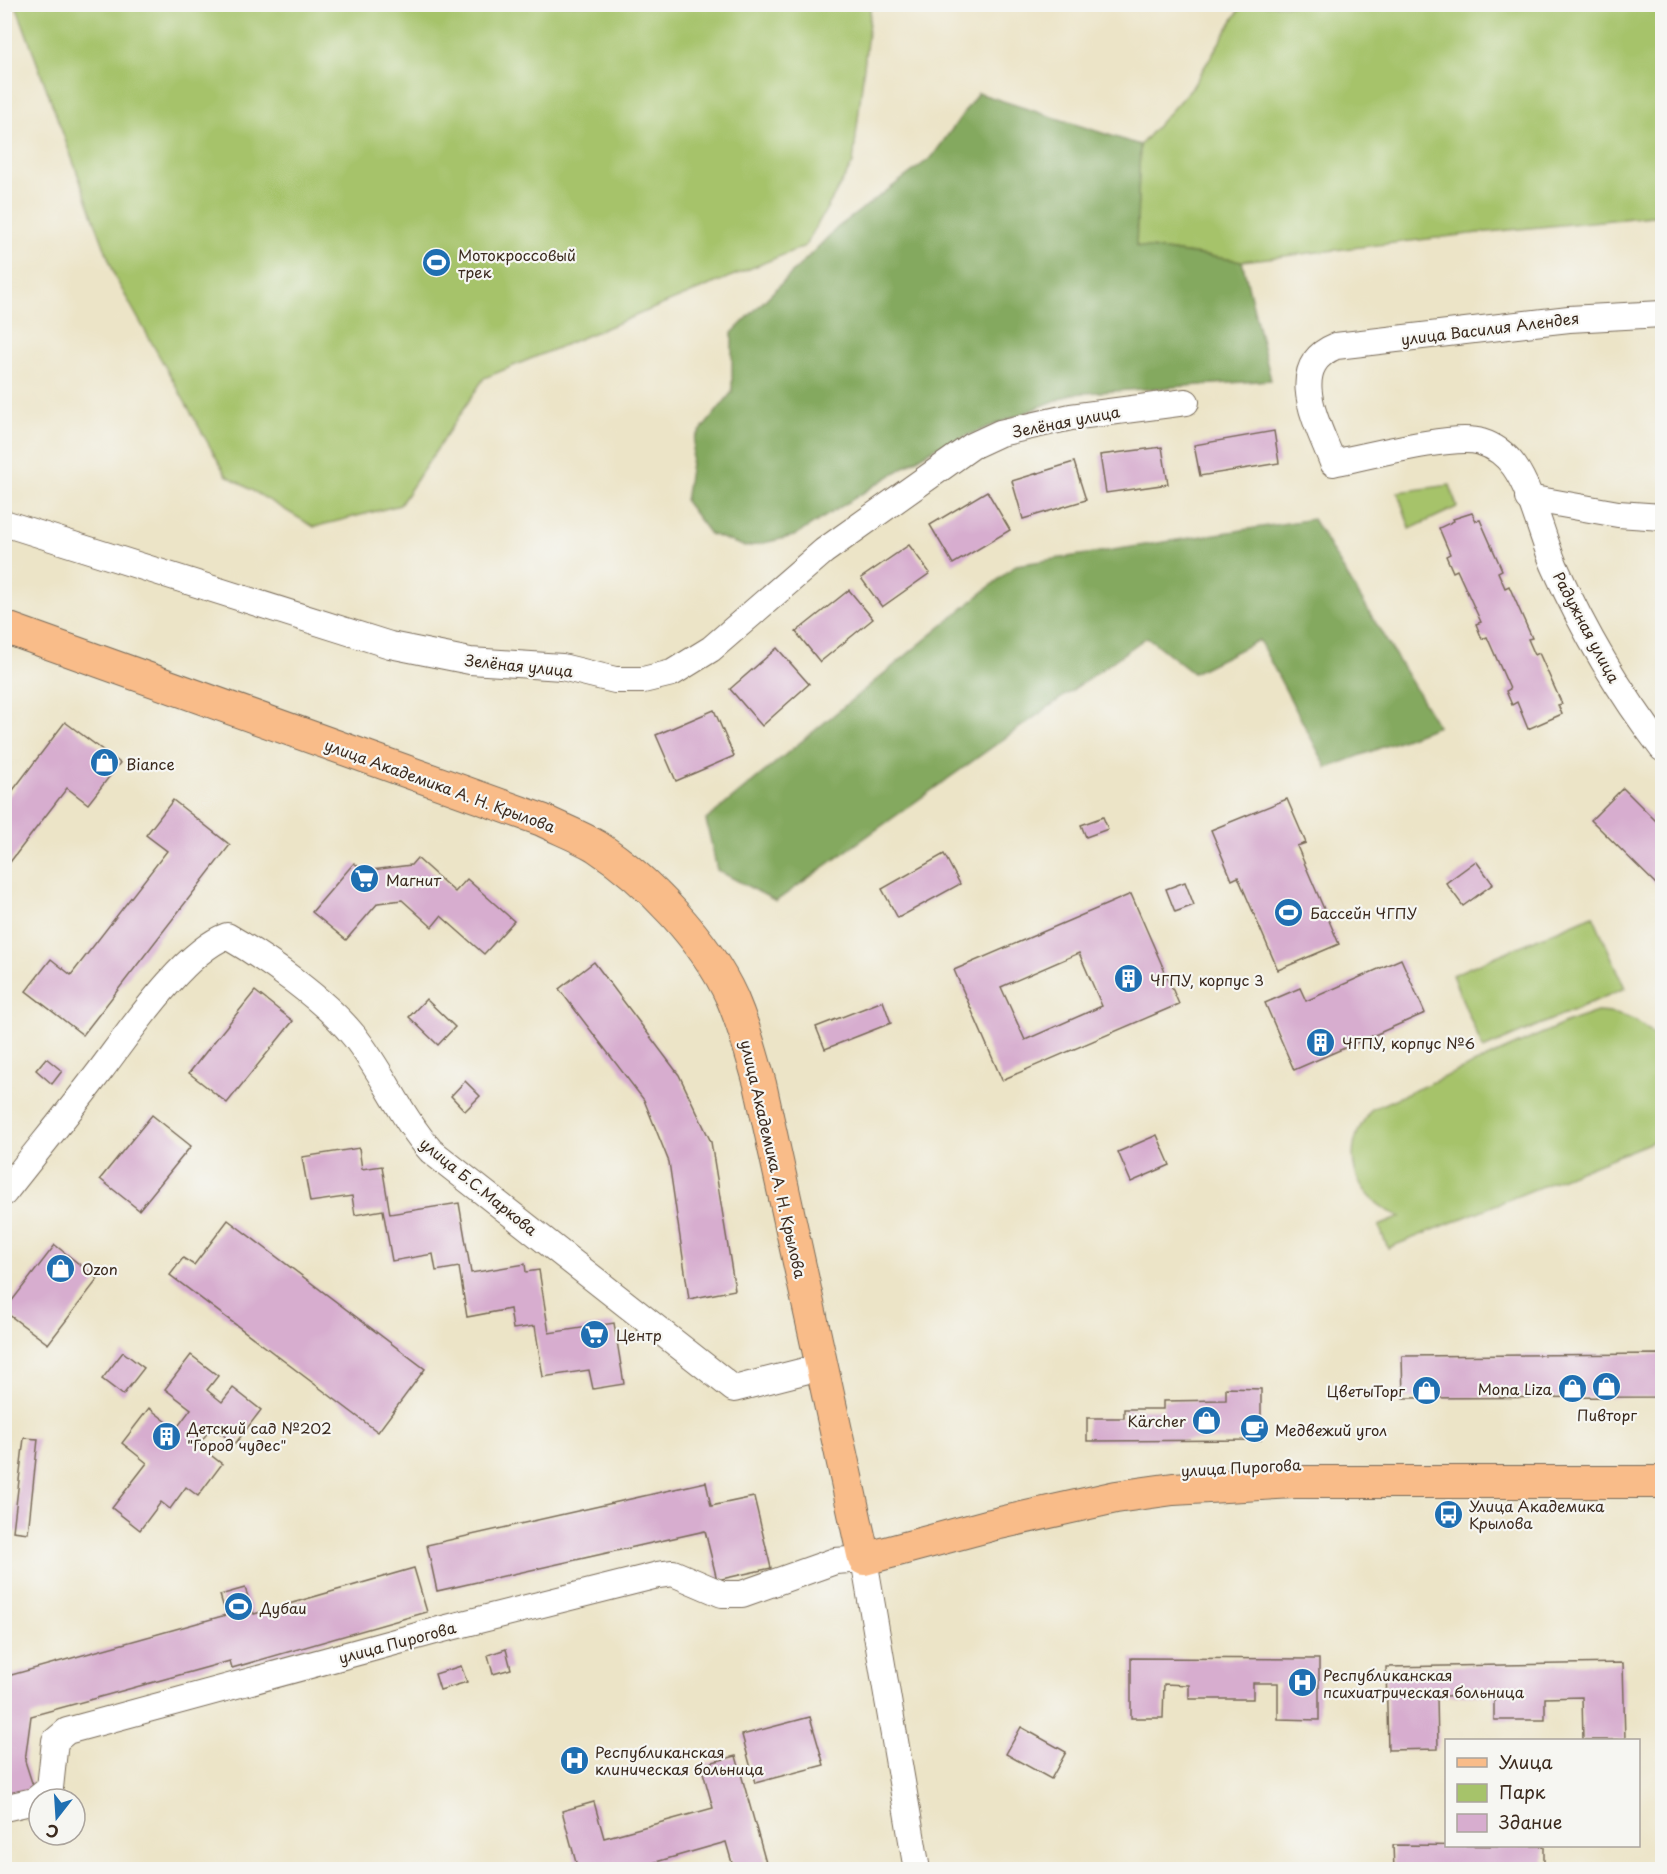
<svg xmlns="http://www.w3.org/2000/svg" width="1667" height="1874" viewBox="0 0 1667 1874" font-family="'Playpen Sans',sans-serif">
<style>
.green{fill:#a6c36a;stroke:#707644;stroke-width:1.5}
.forest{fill:#84a95e;stroke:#606a3e;stroke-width:1.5}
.building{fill:#d7adcf;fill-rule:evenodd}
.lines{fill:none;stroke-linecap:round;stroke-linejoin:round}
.minor-casing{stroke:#796b59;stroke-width:28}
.major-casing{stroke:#796b59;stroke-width:34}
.minor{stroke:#fff;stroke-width:26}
.major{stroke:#f9bc89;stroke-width:32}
.labels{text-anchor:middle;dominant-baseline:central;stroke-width:4.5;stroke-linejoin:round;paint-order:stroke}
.poi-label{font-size:15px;fill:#3b2a1e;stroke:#f6f6f2;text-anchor:start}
.street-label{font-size:15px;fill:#3b2a1e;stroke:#f6f6f2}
</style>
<rect width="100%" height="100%" fill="#f6f6f2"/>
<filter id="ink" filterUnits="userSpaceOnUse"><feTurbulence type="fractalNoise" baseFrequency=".0167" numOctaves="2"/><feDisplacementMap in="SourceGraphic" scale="12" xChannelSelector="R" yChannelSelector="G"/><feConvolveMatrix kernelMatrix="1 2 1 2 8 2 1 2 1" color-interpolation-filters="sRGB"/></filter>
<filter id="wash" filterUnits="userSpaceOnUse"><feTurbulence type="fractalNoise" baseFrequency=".008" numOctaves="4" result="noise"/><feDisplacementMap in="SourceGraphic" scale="24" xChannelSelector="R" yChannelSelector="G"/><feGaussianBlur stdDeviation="1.35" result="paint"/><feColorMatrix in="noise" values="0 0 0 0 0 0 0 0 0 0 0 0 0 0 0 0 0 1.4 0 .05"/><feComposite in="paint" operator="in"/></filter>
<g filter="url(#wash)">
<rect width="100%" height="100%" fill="#ece4c7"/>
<g class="green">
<path d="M 16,5 L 16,4 L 871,5 L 853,163 L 805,246 L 484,378 L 400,505 L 314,527 L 226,475 L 116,279 Z"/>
<path d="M 1242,5 L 1662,5 L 1662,215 L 1478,233 L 1242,261 L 1136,246 L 1140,145 L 1193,86 Z"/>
<path d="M 1450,485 L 1457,507 L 1410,529 L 1398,492 Z"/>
<path d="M 1593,915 L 1625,988 L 1483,1049 L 1452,975 Z"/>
<path d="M 1597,1012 C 1626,1013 1646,1022 1662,1046 L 1662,1138 L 1388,1248 L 1379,1226 L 1401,1217 C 1353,1198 1337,1151 1372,1109 L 1568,1022 Z"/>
</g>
<g class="forest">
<path d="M 978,93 L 1140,145 L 1136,246 L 1242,261 L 1271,380 L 1072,394 L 933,449 L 794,536 L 746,547 L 710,534 L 685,501 L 695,438 L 732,392 L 732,333 L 838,227 L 932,157 Z"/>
<path d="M 1313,519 L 1438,726 L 1327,768 L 1259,640 L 1193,673 L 1147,637 L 776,901 L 717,870 L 706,820 L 1016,565 Z"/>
</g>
<g id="blocks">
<g class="building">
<path d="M 1274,431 L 1279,463 L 1200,476 L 1194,445 Z"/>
<path d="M 1162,447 L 1168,484 L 1106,493 L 1100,455 Z"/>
<path d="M 1074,462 L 1086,500 L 1023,519 L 1012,481 Z"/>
<path d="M 987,491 L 1010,530 L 953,564 L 930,525 Z"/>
<path d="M 1472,513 L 1476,521 L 1480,520 L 1502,570 L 1498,572 L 1505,588 L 1509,586 L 1532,638 L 1528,639 L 1535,655 L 1539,653 L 1562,704 L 1558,705 L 1562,714 L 1528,729 L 1517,702 L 1512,705 L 1506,691 L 1510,689 L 1487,637 L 1482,639 L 1476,624 L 1481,622 L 1457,570 L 1453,572 L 1446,556 L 1450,554 L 1439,528 L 1454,521 L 1453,519 Z"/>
<path d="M 909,545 L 930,573 L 882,607 L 861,578 Z"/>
<path d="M 849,590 L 873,619 L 820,662 L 796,632 Z"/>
<path d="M 777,648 L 809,684 L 762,726 L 730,689 Z"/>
<path d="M 714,710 L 734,756 L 676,781 L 656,735 Z"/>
<path d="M 65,722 L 120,763 L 88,804 L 67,788 L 4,870 L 4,802 Z"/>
<path d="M 1623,788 L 1662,827 L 1662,890 L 1591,820 Z"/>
<path d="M 1287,799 L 1306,843 L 1297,846 L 1339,944 L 1278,970 L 1238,877 L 1232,880 L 1211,830 Z"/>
<path d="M 173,800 L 230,845 L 83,1035 L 26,991 L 51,959 L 71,975 L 167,851 L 146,835 Z"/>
<path d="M 1103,817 L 1108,829 L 1086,837 L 1081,825 Z"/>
<path d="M 944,854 L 960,884 L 898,918 L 882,889 Z"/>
<path d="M 417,858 L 455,892 L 467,879 L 514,921 L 484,954 L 441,916 L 432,927 L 402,900 L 378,903 L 346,940 L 312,912 L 354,863 L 364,871 L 411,865 Z"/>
<path d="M 1476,861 L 1493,884 L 1463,906 L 1446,883 Z"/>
<path d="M 1185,882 L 1194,905 L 1175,912 L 1166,889 Z"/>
<path d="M 1131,894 L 1179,1004 L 1002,1080 L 954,970 ZM 1079,953 L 1102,1006 L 1025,1040 L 1001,987 Z"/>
<path d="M 1401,959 L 1425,1013 L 1294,1070 L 1265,1003 L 1300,988 L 1306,1001 Z"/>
<path d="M 594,962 L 679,1075 L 711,1142 L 735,1290 L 689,1299 L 669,1162 L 644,1100 L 559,989 Z"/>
<path d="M 255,991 L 293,1021 L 227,1103 L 189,1073 Z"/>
<path d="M 426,999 L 455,1027 L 438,1045 L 409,1017 Z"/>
<path d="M 883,1001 L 891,1023 L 825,1049 L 816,1027 Z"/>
<path d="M 46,1058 L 62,1071 L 52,1084 L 36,1070 Z"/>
<path d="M 465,1081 L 480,1096 L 465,1111 L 451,1096 Z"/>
<path d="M 152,1115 L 191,1146 L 139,1210 L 100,1179 Z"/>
<path d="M 1157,1135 L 1170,1165 L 1131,1182 L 1118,1152 Z"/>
<path d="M 359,1148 L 362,1169 L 382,1166 L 390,1214 L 459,1203 L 471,1273 L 525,1264 L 526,1272 L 539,1270 L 549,1333 L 614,1323 L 624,1384 L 593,1389 L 589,1370 L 543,1377 L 535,1326 L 513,1329 L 510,1309 L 467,1317 L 459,1267 L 436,1271 L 433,1254 L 392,1261 L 383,1210 L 355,1215 L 352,1196 L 310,1202 L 302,1157 Z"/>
<path d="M 228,1220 L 425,1369 L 378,1432 L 170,1275 L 183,1258 L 194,1265 Z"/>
<path d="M 55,1245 L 98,1279 L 48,1344 L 4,1311 Z"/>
<path d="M 123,1352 L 144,1368 L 123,1395 L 102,1379 Z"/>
<path d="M 1662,1354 L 1662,1397 L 1403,1398 L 1402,1356 Z"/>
<path d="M 191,1355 L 218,1376 L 207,1390 L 222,1402 L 233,1388 L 261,1410 L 235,1444 L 212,1427 L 198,1445 L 222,1464 L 198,1496 L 186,1487 L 170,1509 L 161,1502 L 140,1530 L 112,1508 L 147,1463 L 122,1443 L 149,1408 L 176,1429 L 191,1409 L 165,1389 Z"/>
<path d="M 1226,1388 L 1261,1389 L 1261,1440 L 1087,1441 L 1087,1418 L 1124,1418 L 1124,1409 L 1163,1409 L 1163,1401 L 1226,1400 Z"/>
<path d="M 24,1438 L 38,1439 L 28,1533 L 13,1531 Z"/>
<path d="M 706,1482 L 711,1506 L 754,1497 L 771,1568 L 717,1580 L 705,1531 L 437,1591 L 427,1545 Z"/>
<path d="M 414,1568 L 427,1612 L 232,1668 L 230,1661 L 31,1716 L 25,1761 L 35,1792 L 4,1801 L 4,1677 L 226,1615 L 220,1595 L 245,1588 L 254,1614 Z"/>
<path d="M 506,1649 L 511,1669 L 493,1674 L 488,1655 Z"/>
<path d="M 1131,1658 L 1319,1659 L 1319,1720 L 1278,1719 L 1278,1683 L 1253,1683 L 1253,1699 L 1189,1699 L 1189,1685 L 1164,1684 L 1163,1718 L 1131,1718 Z"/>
<path d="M 1623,1663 L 1625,1740 L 1583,1740 L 1582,1697 L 1545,1698 L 1545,1720 L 1494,1720 L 1494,1695 L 1437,1696 L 1438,1749 L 1388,1750 L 1386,1667 Z"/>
<path d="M 461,1666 L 467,1682 L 440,1690 L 435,1674 Z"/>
<path d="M 810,1717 L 824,1765 L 755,1783 L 742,1735 Z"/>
<path d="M 1021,1727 L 1066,1752 L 1051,1779 L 1006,1754 Z"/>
<path d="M 736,1756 L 768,1870 L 734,1870 L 726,1842 L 628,1870 L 578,1870 L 562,1811 L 594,1802 L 604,1838 L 713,1808 L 701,1765 Z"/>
<path d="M 1393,1845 L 1544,1846 L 1544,1870 L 1394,1870 Z"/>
</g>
</g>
</g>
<g filter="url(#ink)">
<use href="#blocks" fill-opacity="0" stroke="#796b59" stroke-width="1.5"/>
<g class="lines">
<defs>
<g id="minor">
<path d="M 1662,314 L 1569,319 L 1336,346 C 1284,367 1319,426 1333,463 C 1364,457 1455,433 1481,442 C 1494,446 1506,455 1514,466 C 1532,491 1542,538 1555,567 C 1584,632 1619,692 1662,748"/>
<path d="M 1528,498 L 1618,514 L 1662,517"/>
<path d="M 4,523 L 390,645 L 470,661 L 562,667 L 615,680 L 643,680 L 672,673 L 711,649 L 824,551 L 972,446 L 1000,433 L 1071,417 L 1186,402"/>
<path d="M 4,1193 C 36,1152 69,1112 100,1071 C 129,1033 184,951 227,936 C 267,959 325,1000 354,1036 C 383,1072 400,1116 431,1151 L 734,1389 L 820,1367"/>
<path d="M 4,1808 L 34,1801 L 50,1788 L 55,1741 L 67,1731 L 439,1630 L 658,1575 L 673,1573 L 722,1594 L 742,1594 L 835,1561 L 864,1559 L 917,1870"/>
</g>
<path id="major" d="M 4,627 L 542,820 C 560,829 579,836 596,846 C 648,880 706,941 732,998 C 744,1026 752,1055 760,1084 L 864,1559 L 991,1525 L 1116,1497 L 1173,1489 L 1295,1482 L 1662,1482"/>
</defs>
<use href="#minor" class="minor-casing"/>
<use href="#major" class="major-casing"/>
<use href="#minor" class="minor"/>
<use href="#major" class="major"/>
</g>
</g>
<defs>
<symbol id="stadium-disc" viewBox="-11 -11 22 22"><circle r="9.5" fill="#1f6fb2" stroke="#f6f6f2"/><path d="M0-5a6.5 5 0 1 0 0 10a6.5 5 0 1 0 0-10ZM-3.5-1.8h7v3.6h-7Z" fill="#fff"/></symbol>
<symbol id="shop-disc" viewBox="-11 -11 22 22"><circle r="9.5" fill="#1f6fb2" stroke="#f6f6f2"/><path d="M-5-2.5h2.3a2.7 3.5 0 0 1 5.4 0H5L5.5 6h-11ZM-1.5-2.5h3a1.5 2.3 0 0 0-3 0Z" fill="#fff"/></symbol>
<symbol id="supermarket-disc" viewBox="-11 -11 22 22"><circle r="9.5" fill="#1f6fb2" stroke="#f6f6f2"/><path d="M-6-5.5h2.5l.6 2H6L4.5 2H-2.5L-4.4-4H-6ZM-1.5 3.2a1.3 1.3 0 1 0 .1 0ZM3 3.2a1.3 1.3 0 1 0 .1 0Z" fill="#fff"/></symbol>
<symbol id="building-disc" viewBox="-11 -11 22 22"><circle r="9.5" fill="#1f6fb2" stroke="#f6f6f2"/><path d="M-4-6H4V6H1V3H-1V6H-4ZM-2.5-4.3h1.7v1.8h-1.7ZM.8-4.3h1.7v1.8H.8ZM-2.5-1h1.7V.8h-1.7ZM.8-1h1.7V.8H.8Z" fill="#fff"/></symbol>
<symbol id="cafe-disc" viewBox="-11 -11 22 22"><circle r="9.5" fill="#1f6fb2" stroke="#f6f6f2"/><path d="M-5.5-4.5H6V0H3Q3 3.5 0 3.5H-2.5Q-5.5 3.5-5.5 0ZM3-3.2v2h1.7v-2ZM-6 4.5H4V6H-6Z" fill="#fff"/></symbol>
<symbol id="bus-disc" viewBox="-11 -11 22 22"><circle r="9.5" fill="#1f6fb2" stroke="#f6f6f2"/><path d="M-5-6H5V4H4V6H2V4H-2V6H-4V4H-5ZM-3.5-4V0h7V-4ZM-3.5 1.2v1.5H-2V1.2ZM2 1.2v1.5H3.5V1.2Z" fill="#fff"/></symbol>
<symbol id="hospital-disc" viewBox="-11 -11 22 22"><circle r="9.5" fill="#1f6fb2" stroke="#f6f6f2"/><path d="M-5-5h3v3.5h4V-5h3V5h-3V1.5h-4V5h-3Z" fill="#fff"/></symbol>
</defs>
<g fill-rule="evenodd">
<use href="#stadium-disc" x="420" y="246" width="33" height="33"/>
<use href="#shop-disc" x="88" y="746" width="33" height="33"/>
<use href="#supermarket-disc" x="348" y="862" width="33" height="33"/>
<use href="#stadium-disc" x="1272" y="896" width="33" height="33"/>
<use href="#building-disc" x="1112" y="962" width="33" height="33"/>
<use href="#building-disc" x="1304" y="1026" width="33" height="33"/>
<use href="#shop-disc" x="44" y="1252" width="33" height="33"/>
<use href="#supermarket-disc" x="578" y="1318" width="33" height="33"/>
<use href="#shop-disc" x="1590" y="1370" width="33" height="33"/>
<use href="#shop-disc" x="1556" y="1372" width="33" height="33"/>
<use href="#shop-disc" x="1410" y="1374" width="33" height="33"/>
<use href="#shop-disc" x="1190" y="1404" width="33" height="33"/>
<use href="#cafe-disc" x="1238" y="1412" width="33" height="33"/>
<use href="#building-disc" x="150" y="1420" width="33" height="33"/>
<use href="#bus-disc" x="1432" y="1498" width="33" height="33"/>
<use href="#stadium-disc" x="222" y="1590" width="33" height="33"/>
<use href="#hospital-disc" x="1286" y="1666" width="33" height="33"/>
<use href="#hospital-disc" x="558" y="1744" width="33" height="33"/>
</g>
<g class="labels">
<g class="poi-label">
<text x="458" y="254">Мотокроссовый<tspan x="458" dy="17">трек</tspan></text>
<text x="126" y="763">Biance</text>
<text x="386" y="879">Магнит</text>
<text x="1310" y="912">Бассейн ЧГПУ</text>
<text x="1150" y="979">ЧГПУ, корпус 3</text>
<text x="1342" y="1042">ЧГПУ, корпус №6</text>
<text x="82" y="1268">Ozon</text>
<text x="616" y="1334">Центр</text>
<text x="1552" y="1388" text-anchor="end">Mona Liza</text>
<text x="1405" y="1390" text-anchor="end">ЦветыТорг</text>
<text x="1607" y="1414" text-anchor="middle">Пивторг</text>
<text x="1186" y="1420" text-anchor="end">Kärcher</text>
<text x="187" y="1427">Детский сад №202<tspan x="187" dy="17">"Город чудес"</tspan></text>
<text x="1275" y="1429">Медвежий угол</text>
<text x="1469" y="1505">Улица Академика<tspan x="1469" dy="17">Крылова</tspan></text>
<text x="260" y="1607">Дубаи</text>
<text x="1323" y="1674">Республиканская<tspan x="1323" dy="17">психиатрическая больница</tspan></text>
<text x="595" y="1751">Республиканская<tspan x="595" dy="17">клиническая больница</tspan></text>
</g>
<g class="street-label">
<text transform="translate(1490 328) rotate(-7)">улица Василия Алендея</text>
<text transform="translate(1066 421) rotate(-11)">Зелёная улица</text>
<text transform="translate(1587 627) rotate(62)">Радужная улица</text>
<text transform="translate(519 665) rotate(6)">Зелёная улица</text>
<text transform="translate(440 785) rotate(20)">улица Академика А. Н. Крылова</text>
<text transform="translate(774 1159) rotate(77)">улица Академика А. Н. Крылова</text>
<text transform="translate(479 1186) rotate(39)">улица Б.С.Маркова</text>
<text transform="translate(1241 1467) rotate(-3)">улица Пирогова</text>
<text transform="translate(397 1642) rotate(-15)">улица Пирогова</text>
</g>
</g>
<rect width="1667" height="1874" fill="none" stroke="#f6f6f2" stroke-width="24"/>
<rect x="1445" y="1739" width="195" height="108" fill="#f6f6f2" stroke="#aba49d" stroke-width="1.5"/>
<rect x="1457" y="1758" width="30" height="9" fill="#f9bc89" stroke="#aba49d" stroke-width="1.5"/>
<text x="1499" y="1769" font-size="18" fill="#3b2a1e">Улица</text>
<rect x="1457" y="1784" width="30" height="18" fill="#a6c36a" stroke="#aba49d" stroke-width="1.5"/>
<text x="1499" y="1799" font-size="18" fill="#3b2a1e">Парк</text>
<rect x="1457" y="1814" width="30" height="18" fill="#d7adcf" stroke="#aba49d" stroke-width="1.5"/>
<text x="1499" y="1829" font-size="18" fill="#3b2a1e">Здание</text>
<g transform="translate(57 1817) rotate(197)"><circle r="28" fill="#f6f6f2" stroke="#aba49d" stroke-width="1.5"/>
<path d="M0-4.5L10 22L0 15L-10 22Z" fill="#1f6fb2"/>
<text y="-9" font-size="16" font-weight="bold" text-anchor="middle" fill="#3b2a1e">С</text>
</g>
</svg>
